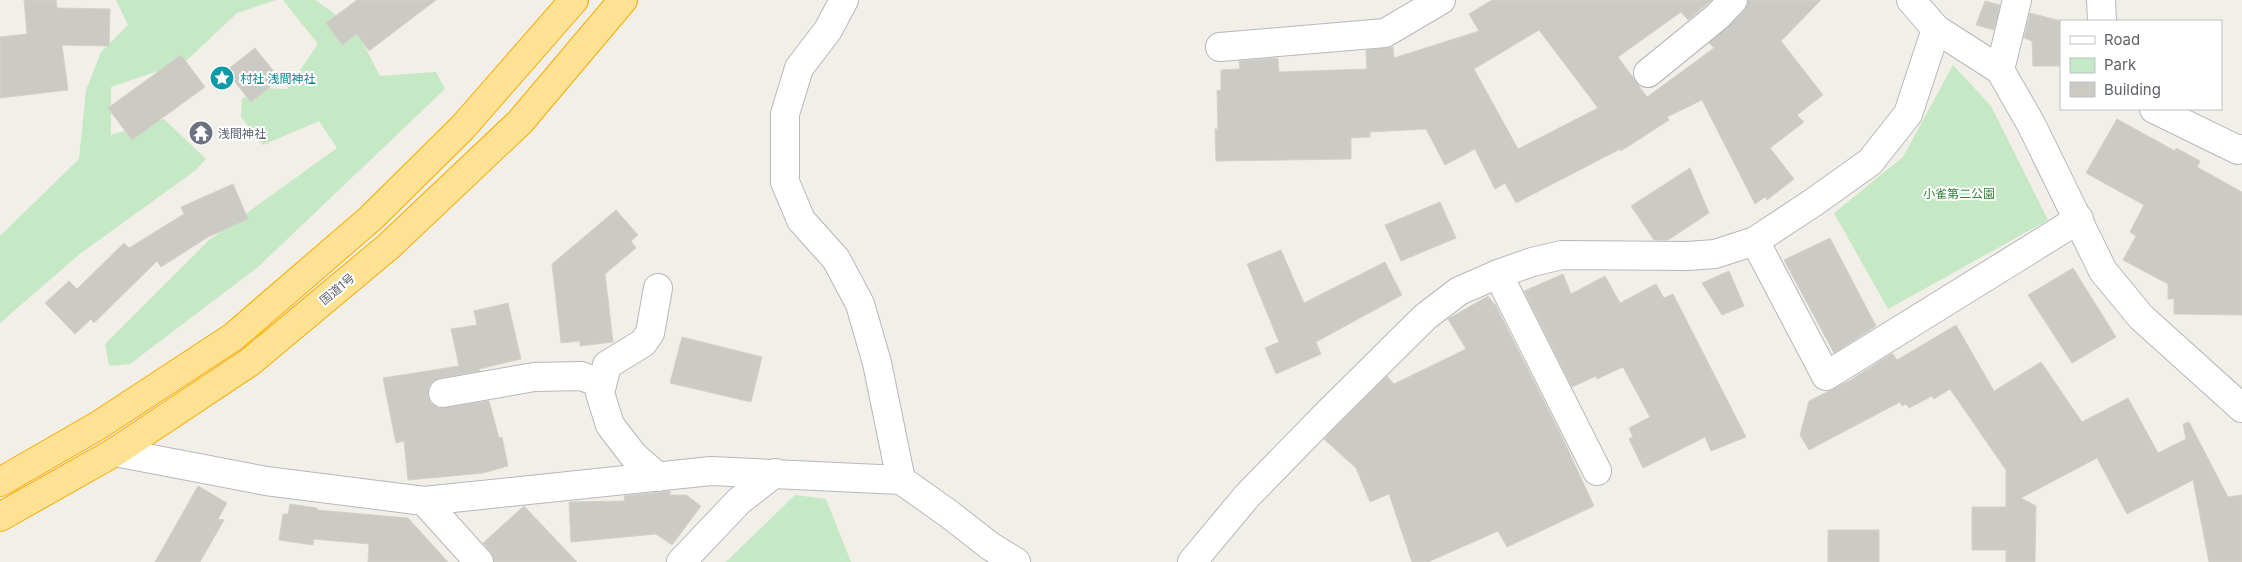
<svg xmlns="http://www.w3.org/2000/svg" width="2242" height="562" viewBox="0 0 2242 562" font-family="Inter,'Noto Sans JP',sans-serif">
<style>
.green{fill:#c5e8c5}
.building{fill:#cccac5;stroke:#d6d1c6;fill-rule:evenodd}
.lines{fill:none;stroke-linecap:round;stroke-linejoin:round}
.minor-casing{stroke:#b5b8bc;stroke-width:30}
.highway-casing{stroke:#f9ab00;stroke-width:30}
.minor{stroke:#fff;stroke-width:28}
.highway{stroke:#fde293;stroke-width:28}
.labels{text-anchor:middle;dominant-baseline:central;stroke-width:4;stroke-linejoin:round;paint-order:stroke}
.culture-label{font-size:12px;fill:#0d838f;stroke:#fff;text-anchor:start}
.worship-label{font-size:12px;fill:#5b616d;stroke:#fff;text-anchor:start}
.park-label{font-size:12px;fill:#348238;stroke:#fff}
.street-label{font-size:12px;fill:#5f6368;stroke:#fff}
</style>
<rect width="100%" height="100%" fill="#f1efe8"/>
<g class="green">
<path d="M 116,0 L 276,0 L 237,13 L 185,62 L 111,87 L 111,135 L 164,119 L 206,159 L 196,170 L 81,253 L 0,323 L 0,236 L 79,159 L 86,90 L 101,52 L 128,25 Z"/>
<path d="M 283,0 L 315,0 L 331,11 L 357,32 L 380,76 L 436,72 L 445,89 L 258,267 L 130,364 L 109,366 L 105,344 L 208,241 L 337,148 L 319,121 L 263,145 L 241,117 L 242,99 L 260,88 L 287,89 L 318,44 Z"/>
<path d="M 1953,65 L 1991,106 L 2048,220 L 1888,309 L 1834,213 L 1903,157 Z"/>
<path d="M 795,495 L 826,499 L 851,562 L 726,562 Z"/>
</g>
<g class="building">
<path d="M 24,0 L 56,0 L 57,8 L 110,9 L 109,46 L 62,45 L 68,90 L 0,98 L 0,37 L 27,34 Z"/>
<path d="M 357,0 L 436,0 L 369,51 L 357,34 L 342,45 L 326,23 Z"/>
<path d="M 1492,0 L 1712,0 L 1688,20 L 1681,12 L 1618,57 L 1647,97 L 1714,48 L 1709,43 L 1744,11 L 1748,0 L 1821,0 L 1781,41 L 1823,95 L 1797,115 L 1804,122 L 1770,148 L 1794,179 L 1767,200 L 1765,197 L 1755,204 L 1702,100 L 1667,117 L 1669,120 L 1621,151 L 1620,149 L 1516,203 L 1505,183 L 1495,189 L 1475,149 L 1445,165 L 1426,129 L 1370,132 L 1370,137 L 1351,138 L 1351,159 L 1216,161 L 1215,129 L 1218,129 L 1217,91 L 1221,90 L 1221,70 L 1240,69 L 1239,61 L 1278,58 L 1279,72 L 1367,69 L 1366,50 L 1393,47 L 1394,58 L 1479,31 L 1469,14 ZM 1539,30 L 1598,108 L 1518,149 L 1474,69 Z"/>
<path d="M 1985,1 L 2000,5 L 1994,30 L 1976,25 Z"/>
<path d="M 2030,13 L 2061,21 L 2061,66 L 2033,66 L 2032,41 L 2024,38 Z"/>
<path d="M 255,48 L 280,79 L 251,102 L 226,71 Z"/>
<path d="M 181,55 L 205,87 L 132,140 L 108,108 Z"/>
<path d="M 2117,119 L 2175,151 L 2176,148 L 2200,161 L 2197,167 L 2242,192 L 2242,315 L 2174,314 L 2174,299 L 2168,299 L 2168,284 L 2123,260 L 2136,236 L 2130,232 L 2144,205 L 2086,173 Z"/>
<path d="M 1690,168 L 1709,213 L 1668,240 L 1654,240 L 1631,206 Z"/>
<path d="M 233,184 L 248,219 L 208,237 L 161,267 L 157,261 L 94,323 L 91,319 L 75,334 L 45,303 L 69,281 L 77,289 L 124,243 L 129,248 L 184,214 L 181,207 Z"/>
<path d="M 1440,202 L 1456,238 L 1401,261 L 1385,225 Z"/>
<path d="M 616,210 L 638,235 L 631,241 L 636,248 L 605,274 L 613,342 L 580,346 L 580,341 L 561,343 L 552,264 Z"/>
<path d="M 1830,238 L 1876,326 L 1834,353 L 1784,260 Z"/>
<path d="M 1281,250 L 1304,303 L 1385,262 L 1402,295 L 1316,342 L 1321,354 L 1276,374 L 1265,348 L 1279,342 L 1247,264 Z"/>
<path d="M 2073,268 L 2116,337 L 2072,363 L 2028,295 Z"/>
<path d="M 1729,271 L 1744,306 L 1722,315 L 1702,283 Z"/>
<path d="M 1563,274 L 1571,294 L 1605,276 L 1620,303 L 1656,284 L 1664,298 L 1673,294 L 1746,437 L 1711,451 L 1705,437 L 1643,468 L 1629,439 L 1633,437 L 1629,428 L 1650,417 L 1623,367 L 1597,379 L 1596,376 L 1572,387 L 1524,291 Z"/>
<path d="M 1488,296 L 1494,304 L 1495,304 L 1561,435 L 1594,506 L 1507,547 L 1498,531 L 1428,562 L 1412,562 L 1389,494 L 1370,502 L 1356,468 L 1324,439 L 1387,376 L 1394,384 L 1466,349 L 1448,319 Z"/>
<path d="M 508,303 L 521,359 L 479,369 L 480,371 L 440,378 L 433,381 L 429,387 L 428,395 L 431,403 L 438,408 L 489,401 L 499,438 L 502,437 L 508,466 L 483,473 L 408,480 L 404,441 L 396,443 L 383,378 L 459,366 L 451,329 L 477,325 L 474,311 Z"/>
<path d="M 1956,325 L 1994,391 L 2041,362 L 2082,422 L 2128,398 L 2158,453 L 2186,439 L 2183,424 L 2189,422 L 2228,497 L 2242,495 L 2242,562 L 2209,562 L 2193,480 L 2127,514 L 2097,458 L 2021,498 L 2036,506 L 2035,562 L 2006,562 L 2006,550 L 1972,550 L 1972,507 L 2006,507 L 2006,470 L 1950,389 L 1934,399 L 1932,396 L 1909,408 L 1906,404 L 1902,406 L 1900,402 L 1809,450 L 1800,435 L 1809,401 L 1849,381 L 1891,354 L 1893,354 L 1897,360 Z"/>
<path d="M 682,337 L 762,357 L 751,402 L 670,383 Z"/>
<path d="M 198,486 L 227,503 L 218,519 L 224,520 L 200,562 L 155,562 Z"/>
<path d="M 670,491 L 670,495 L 686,495 L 701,506 L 672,545 L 656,534 L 571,542 L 569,502 L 625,501 L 624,496 Z"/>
<path d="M 290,504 L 317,508 L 317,510 L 408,518 L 448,562 L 368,562 L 369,544 L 314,539 L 313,545 L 279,540 L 283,514 L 288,514 Z"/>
<path d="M 524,506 L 577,562 L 494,562 L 491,552 L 483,543 Z"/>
<rect x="1828" y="530" width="51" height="32"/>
</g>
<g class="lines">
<defs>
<g id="minor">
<path d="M 844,0 L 828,30 L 799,68 L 785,114 L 785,182 L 801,220 L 836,259 L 860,304 L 877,363 L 901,480"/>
<path d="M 1911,0 L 1936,29 L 2000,70 L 2031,124 L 2103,271 L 2141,317 L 2242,408"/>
<path d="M 2101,0 L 2102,21"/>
<path d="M 1220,47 L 1385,33 L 1441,0"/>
<path d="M 2000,70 L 2017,0"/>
<path d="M 1648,73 L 1718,16 L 1733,0"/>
<path d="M 2154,109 L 2238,150 L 2242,149"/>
<path d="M 1755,241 L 1826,376 L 2079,219"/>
<path d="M 1498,274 L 1597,471"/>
<path d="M 658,288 L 650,333 L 643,343 L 607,365 L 600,393 L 610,425 L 633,455 L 658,477"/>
<path d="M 443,393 L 534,377 L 581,376 L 602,384"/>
<path d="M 115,452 L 266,481 L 424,501 L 711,471 L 901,480 L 949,514 L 990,546 L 1016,562"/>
<path d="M 424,501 L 479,562"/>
<path d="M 681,562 L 739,501 L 775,473"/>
<path d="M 1192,562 L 1247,496 L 1325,416 L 1425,317 L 1459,291 L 1498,274 L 1532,262 L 1562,255 L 1688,256 L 1715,254 L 1755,241 L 1814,202 L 1870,162 L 1908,114 L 1936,29"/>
</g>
<g id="highway">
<path d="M 0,482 L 99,425 L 233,337 L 371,218 L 463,127 L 574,0"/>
<path d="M 0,517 L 115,452 L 250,362 L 389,246 L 520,122 L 623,0"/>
</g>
</defs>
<use href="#minor" class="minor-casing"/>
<use href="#highway" class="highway-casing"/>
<use href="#minor" class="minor"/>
<use href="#highway" class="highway"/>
</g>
<defs>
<symbol id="sight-disc" viewBox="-11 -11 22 22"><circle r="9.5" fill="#0f9aa8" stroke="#fff"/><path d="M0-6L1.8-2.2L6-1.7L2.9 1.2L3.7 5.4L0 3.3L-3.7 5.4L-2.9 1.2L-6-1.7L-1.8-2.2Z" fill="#fff"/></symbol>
<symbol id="temple-disc" viewBox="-11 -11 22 22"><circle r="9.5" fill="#6b7280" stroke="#fff"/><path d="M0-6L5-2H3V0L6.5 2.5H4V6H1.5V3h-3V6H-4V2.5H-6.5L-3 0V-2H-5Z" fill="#fff"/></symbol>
</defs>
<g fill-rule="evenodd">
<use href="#sight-disc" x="208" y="64" width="28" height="28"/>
<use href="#temple-disc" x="187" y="119" width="28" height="28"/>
</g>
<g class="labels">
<g class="culture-label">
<text x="240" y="78">村社 浅間神社</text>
</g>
<g class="worship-label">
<text x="218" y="133">浅間神社</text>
</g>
<g class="park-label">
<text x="1959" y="193">小雀第二公園</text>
</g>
<g class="street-label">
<text transform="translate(337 289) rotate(-40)">国道1号</text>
</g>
</g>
<rect x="2060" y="20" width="162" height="90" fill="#ffffff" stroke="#bfc1c3"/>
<rect x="2070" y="36" width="25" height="8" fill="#ffffff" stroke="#bfc1c3"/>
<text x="2104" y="45" font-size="15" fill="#5f6368">Road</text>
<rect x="2070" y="58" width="25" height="15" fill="#c5e8c5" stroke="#bfc1c3"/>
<text x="2104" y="70" font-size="15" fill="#5f6368">Park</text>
<rect x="2070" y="82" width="25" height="15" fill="#cccac5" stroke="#bfc1c3"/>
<text x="2104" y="95" font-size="15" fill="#5f6368">Building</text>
</svg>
